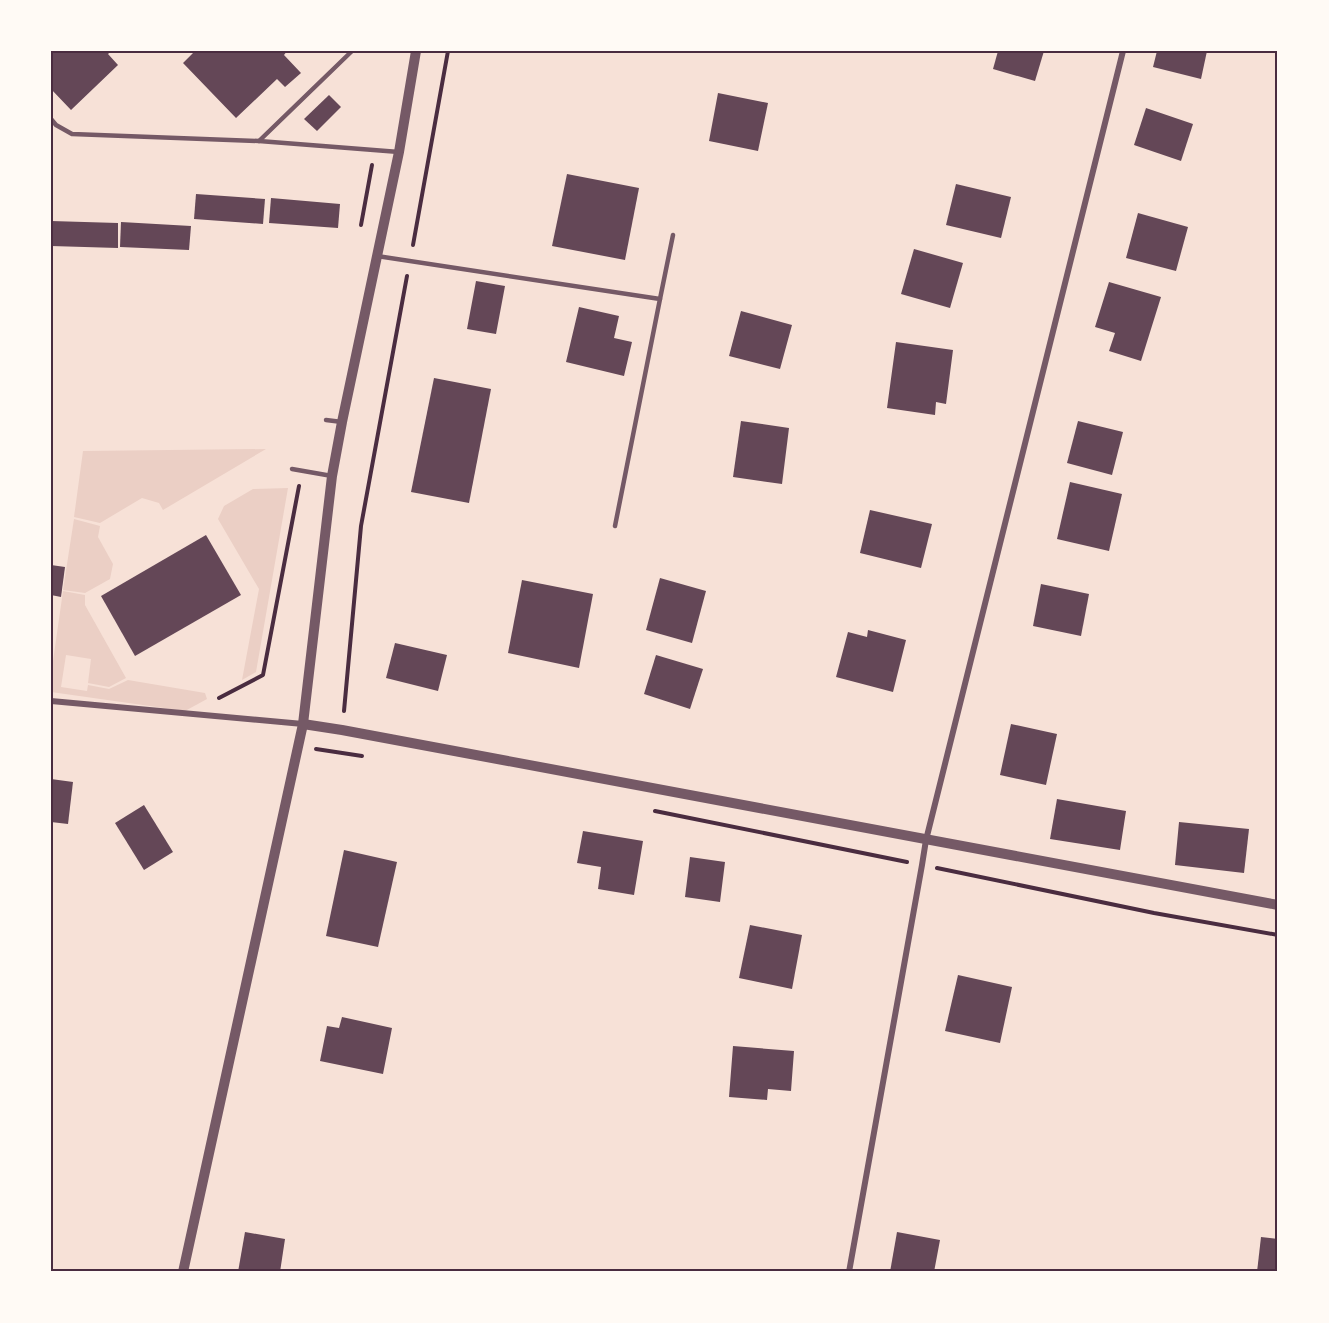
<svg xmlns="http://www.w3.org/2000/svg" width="1329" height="1323" viewBox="0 0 1329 1323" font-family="'Noto Serif',serif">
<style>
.green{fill:#ebcfc5}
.building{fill:#644757}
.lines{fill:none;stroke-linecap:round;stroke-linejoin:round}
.path{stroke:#4a2c40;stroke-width:4}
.service{stroke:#755966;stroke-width:4.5}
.minor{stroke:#755966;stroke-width:6}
.tertiary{stroke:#755966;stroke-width:10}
.neatline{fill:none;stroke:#4a2c40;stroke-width:2}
</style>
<rect width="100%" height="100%" fill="#f7e1d7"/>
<g class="green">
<path d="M 266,449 L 163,510 L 159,503 L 142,498 L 100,523 L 74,517 L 83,451 Z"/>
<path d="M 288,488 L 256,672 L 242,680 L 259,589 L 218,519 L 224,506 L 253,489 Z"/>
<path d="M 74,519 L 100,526 L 98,537 L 113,564 L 110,579 L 85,593 L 63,590 Z"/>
<path d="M 63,591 L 85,595 L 85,605 L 126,678 L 109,687 L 88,683 L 91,659 L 66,655 L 61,687 L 87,691 L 88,685 L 109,689 L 128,680 L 205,693 L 207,699 L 185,711 L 51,692 L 51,675 Z"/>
</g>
<g class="building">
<path d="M 51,51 L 111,51 L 108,54 L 118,65 L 71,110 L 51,89 Z"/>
<path d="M 191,51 L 287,51 L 284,55 L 301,73 L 285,87 L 277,79 L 236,118 L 183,63 L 193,53 Z"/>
<path d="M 998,51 L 1044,51 L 1035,81 L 993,69 Z"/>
<path d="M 1157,51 L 1207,51 L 1201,79 L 1153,67 Z"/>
<path d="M 718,93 L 768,103 L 758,151 L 709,141 Z"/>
<path d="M 329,95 L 341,107 L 317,131 L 304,119 Z"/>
<path d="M 1146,108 L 1193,124 L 1181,161 L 1134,145 Z"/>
<path d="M 567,174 L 639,188 L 625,260 L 552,246 Z"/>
<path d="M 956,184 L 1011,197 L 1001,238 L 946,225 Z"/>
<path d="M 196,194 L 265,199 L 263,224 L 194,219 Z"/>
<path d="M 271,198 L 340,204 L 338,228 L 269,223 Z"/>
<path d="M 1138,213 L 1188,227 L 1176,271 L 1126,258 Z"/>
<path d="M 51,221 L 118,223 L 118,248 L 51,246 Z"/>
<path d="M 121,222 L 191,226 L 189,250 L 120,247 Z"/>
<path d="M 914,249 L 963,263 L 950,308 L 901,294 Z"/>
<path d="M 476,281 L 505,286 L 496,334 L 467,329 Z"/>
<path d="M 1109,282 L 1161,297 L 1141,361 L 1109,351 L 1115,333 L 1095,327 Z"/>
<path d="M 579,307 L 619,316 L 614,338 L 632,342 L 624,376 L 566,362 Z"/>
<path d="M 741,311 L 792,325 L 780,369 L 729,356 Z"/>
<path d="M 896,342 L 953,350 L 946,404 L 936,402 L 935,415 L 887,408 Z"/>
<path d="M 434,378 L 491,389 L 469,503 L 411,492 Z"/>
<path d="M 741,421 L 789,428 L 782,484 L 733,477 Z"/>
<path d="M 1078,421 L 1123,432 L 1112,475 L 1067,463 Z"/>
<path d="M 1070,482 L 1122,494 L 1109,551 L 1057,539 Z"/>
<path d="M 870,510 L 932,524 L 921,568 L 860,553 Z"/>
<path d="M 206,535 L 241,595 L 135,656 L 101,596 Z"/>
<path d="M 51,565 L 65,567 L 61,597 L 51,595 Z"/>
<path d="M 660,578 L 706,591 L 692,643 L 646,630 Z"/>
<path d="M 522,580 L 593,594 L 579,668 L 508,653 Z"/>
<path d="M 1041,584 L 1089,594 L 1081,636 L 1033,626 Z"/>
<path d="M 868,630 L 906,640 L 893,692 L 836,677 L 848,632 L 867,637 Z"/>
<path d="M 395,643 L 447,655 L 438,691 L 386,678 Z"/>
<path d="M 656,655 L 703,669 L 690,709 L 644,694 Z"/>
<path d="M 1011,724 L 1057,734 L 1046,785 L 1000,775 Z"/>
<path d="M 51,779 L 73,782 L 68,824 L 51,822 Z"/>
<path d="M 1057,799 L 1126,811 L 1120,850 L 1050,839 Z"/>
<path d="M 144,805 L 173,852 L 144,870 L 115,823 Z"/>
<path d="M 1179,822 L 1249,829 L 1244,873 L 1175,865 Z"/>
<path d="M 583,831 L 643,841 L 634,895 L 598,889 L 601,867 L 577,863 Z"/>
<path d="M 344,850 L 397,862 L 378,947 L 326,936 Z"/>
<path d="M 690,857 L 725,862 L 720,902 L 685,897 Z"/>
<path d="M 750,925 L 802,935 L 792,989 L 739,978 Z"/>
<path d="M 958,975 L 1012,987 L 1000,1043 L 945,1031 Z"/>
<path d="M 342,1017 L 392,1028 L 383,1074 L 320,1061 L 327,1026 L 339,1028 Z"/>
<path d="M 733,1046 L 794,1051 L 791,1091 L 768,1089 L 767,1100 L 729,1097 Z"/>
<path d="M 245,1232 L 285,1239 L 280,1272 L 238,1272 Z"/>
<path d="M 897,1232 L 940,1240 L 934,1272 L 890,1272 Z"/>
<path d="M 1261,1237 L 1278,1239 L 1278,1272 L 1257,1272 Z"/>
</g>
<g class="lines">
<g class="path">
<path d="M 361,225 L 372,165"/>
<path d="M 413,245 L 448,51"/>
<path d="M 219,698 L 263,675 L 299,486"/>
<path d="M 344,711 L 361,526 L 407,276"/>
<path d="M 316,749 L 362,756"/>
<path d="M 655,811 L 907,862"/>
<path d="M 937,868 L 1154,913 L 1278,935"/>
</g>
<g class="service">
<path d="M 51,119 L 56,125 L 72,134 L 259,141 L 399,152"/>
<path d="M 259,141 L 352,51"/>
<path d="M 377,256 L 660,299 L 615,526"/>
<path d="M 660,299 L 673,235"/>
<path d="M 326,420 L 342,422"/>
<path d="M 292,469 L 332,476"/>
</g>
<g class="minor">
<path d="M 51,701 L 303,724"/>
<path d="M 849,1272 L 922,865 L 926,840 L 1123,51"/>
</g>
<g class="tertiary">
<path d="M 303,724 L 342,730 L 1278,905"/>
<path d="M 183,1272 L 303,724 L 332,476 L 342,422 L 399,152 L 416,51"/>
</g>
</g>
<rect width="1329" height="1323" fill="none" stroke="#fffaf5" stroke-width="105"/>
<rect x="52" y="52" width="1224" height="1218" class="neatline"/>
</svg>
